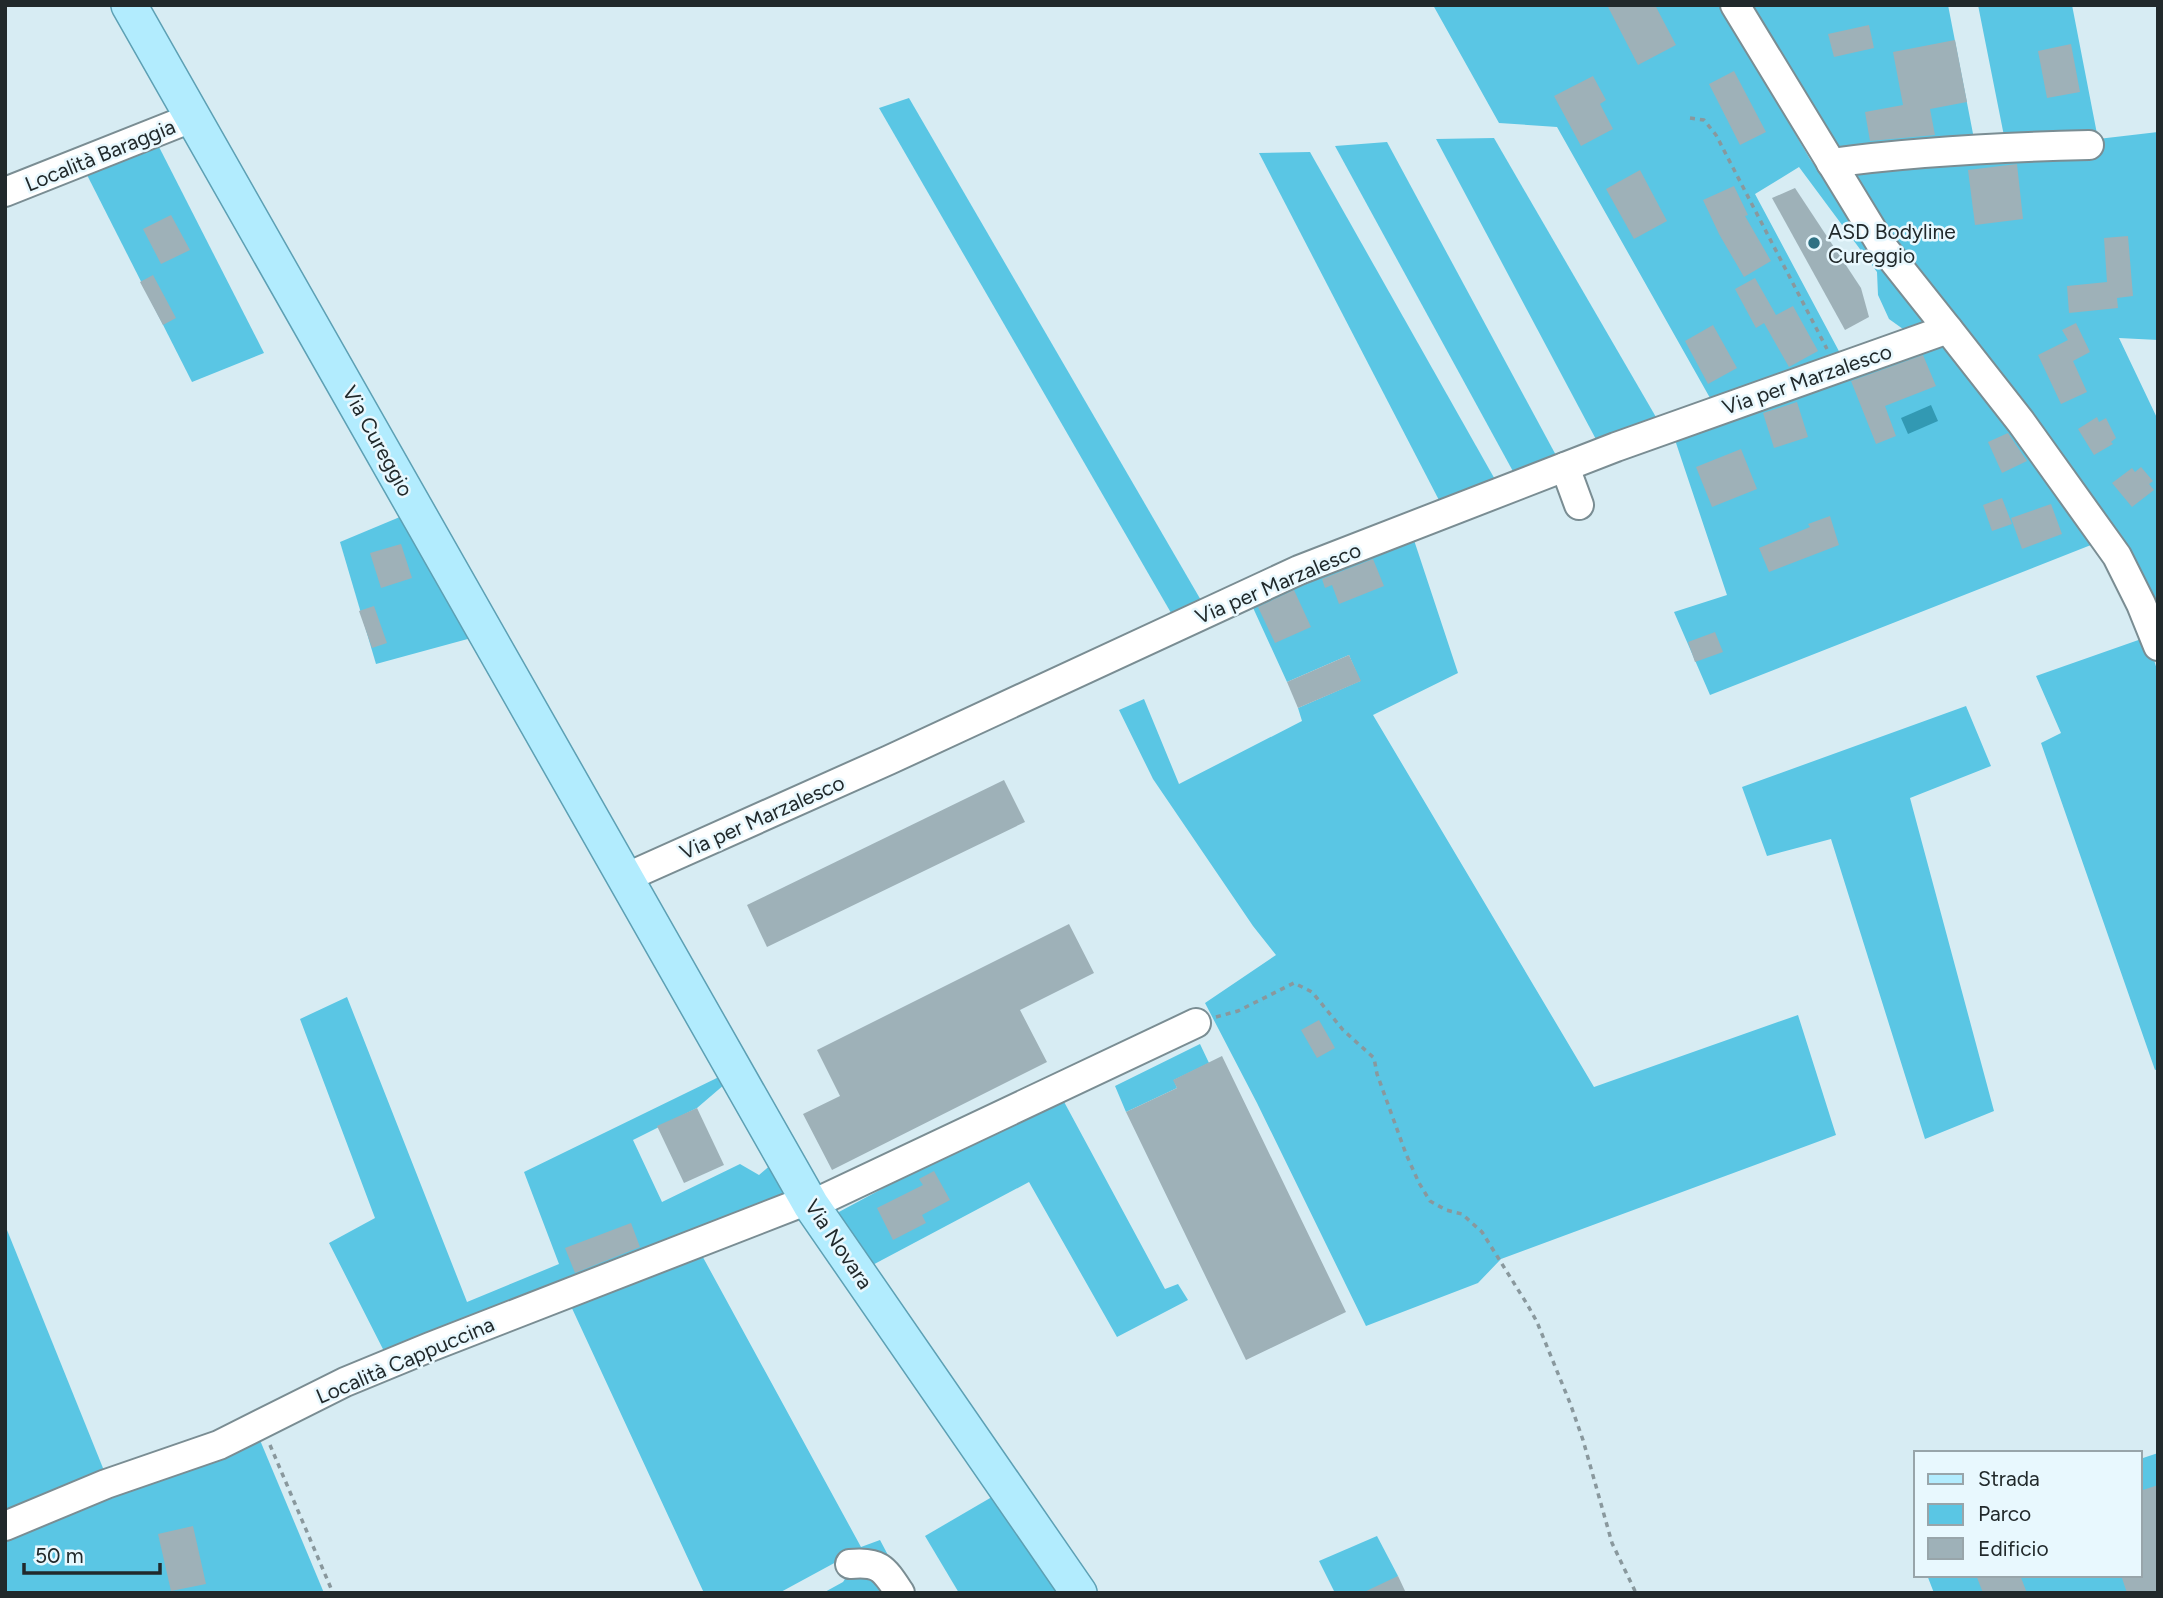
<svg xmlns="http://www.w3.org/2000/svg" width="2163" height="1598" viewBox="0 0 2163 1598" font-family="Figtree,sans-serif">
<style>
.green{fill:#5ac6e4}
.water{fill:#3299b3}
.building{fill:#9eb1b8}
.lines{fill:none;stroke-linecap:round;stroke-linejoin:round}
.minor-casing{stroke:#7a8d93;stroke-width:32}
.major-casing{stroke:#5da0b4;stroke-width:38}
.path{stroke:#89989d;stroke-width:3.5;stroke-dasharray:5 5;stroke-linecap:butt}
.minor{stroke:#fff;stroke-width:28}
.major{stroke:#b2ecfe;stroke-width:35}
.poi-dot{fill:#2f7183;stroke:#e8f8fe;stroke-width:2.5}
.labels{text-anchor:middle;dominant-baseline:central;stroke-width:5;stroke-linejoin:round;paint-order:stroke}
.street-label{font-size:21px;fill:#21292b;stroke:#e8f8fe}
.poi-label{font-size:21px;fill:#21292b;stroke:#e8f8fe;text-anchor:start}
</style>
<rect width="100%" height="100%" fill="#d7ecf3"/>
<g class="green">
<path d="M 1433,5 L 1723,5 L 1760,73 L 1810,159 L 1930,326 L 1910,334 L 1889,319 L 1878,295 L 1877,272 L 1799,167 L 1755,194 L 1841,355 L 1714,405 L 1557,127 L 1499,123 Z"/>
<path d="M 1741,5 L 1948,5 L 1975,144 L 2005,141 L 1978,5 L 2072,5 L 2098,139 L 2158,132 L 2158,340 L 2119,338 L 2158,420 L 2158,626 L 1953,331 Z"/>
<path d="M 909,98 L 1202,602 L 1174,618 L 879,108 Z"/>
<path d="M 1494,138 L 1660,424 L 1599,445 L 1436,139 Z"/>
<path d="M 1387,142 L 1558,459 L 1515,475 L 1335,146 Z"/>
<path d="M 157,143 L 264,353 L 192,382 L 84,169 Z"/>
<path d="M 1310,152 L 1497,483 L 1441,504 L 1259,153 Z"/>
<path d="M 1940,341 L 2019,435 L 2096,543 L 1710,695 L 1674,612 L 1727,595 L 1673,434 Z"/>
<path d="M 407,514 L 475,637 L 376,664 L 340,542 Z"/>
<path d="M 1411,531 L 1458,673 L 1373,715 L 1594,1087 L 1798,1015 L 1836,1135 L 1501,1259 L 1478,1283 L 1366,1326 L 1257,1103 L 1205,1003 L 1276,955 L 1253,926 L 1153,779 L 1119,710 L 1144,699 L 1179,784 L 1302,721 L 1298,708 L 1360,681 L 1349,655 L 1287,682 L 1249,599 Z"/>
<path d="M 2147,637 L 2158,673 L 2158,1069 L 2155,1070 L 2041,743 L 2061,733 L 2036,676 Z"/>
<path d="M 1966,706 L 1991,766 L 1910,798 L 1994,1111 L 1925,1139 L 1831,839 L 1767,856 L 1742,787 Z"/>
<path d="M 347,997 L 467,1302 L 559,1264 L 524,1172 L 723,1075 L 725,1084 L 697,1108 L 633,1140 L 662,1202 L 740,1164 L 759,1175 L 774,1162 L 793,1198 L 387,1357 L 329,1243 L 375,1218 L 300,1019 Z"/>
<path d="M 1200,1044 L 1209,1063 L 1174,1080 L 1177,1088 L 1126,1112 L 1115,1086 Z"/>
<path d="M 1062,1098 L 1165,1289 L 1178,1284 L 1188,1300 L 1117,1337 L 1029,1182 L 865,1269 L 837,1213 L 999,1126 Z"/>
<path d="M 5,1225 L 107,1478 L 5,1520 Z"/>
<path d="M 699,1250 L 861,1547 L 880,1540 L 908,1593 L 838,1561 L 779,1593 L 704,1593 L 570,1304 Z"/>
<path d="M 257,1433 L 324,1593 L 5,1593 L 5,1531 Z"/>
<path d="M 2158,1453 L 2158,1593 L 1934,1593 L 1927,1575 L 2140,1575 L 2140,1459 Z"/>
<path d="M 997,1494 L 1063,1593 L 959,1593 L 925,1536 Z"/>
<path d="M 1377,1536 L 1398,1576 L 1383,1593 L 1335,1593 L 1319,1561 Z"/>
<path d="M 869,1569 L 894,1593 L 823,1593 L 843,1582 L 851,1570 Z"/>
</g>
<path class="water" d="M 1931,405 L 1938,421 L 1908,434 L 1901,418 Z"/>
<g class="building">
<path d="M 1607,5 L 1655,5 L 1676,45 L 1638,65 Z"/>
<path d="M 1869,25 L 1874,48 L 1834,57 L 1828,34 Z"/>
<path d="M 1955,40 L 1967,102 L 1930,109 L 1935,135 L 1870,141 L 1865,112 L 1903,105 L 1893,52 Z"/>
<path d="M 2071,44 L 2080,92 L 2047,98 L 2038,51 Z"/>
<path d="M 1734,71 L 1766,132 L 1740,145 L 1709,84 Z"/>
<path d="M 1593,76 L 1606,100 L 1600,104 L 1613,129 L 1581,146 L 1554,96 Z"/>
<path d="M 2017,164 L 2023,219 L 1975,225 L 1968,170 Z"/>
<path d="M 1640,170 L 1667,221 L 1634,239 L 1606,189 Z"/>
<path d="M 1734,186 L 1748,215 L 1745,216 L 1771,261 L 1744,277 L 1719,234 L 1703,200 Z"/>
<path d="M 1795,188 L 1861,288 L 1869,317 L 1845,330 L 1772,198 Z"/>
<path d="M 171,215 L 190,250 L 161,264 L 143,229 Z"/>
<path d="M 2128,236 L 2133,296 L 2117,298 L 2118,308 L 2069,313 L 2067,286 L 2107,282 L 2104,238 Z"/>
<path d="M 153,275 L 176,318 L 163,325 L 140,282 Z"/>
<path d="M 1755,278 L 1776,315 L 1793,306 L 1818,351 L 1789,367 L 1764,323 L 1756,328 L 1735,289 Z"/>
<path d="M 2076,323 L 2090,352 L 2073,361 L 2087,392 L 2061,404 L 2038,355 L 2068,340 L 2062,330 Z"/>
<path d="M 1713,325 L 1737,368 L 1708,384 L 1685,341 Z"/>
<path d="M 1923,355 L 1936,386 L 1885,406 L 1896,436 L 1876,444 L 1851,381 Z"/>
<path d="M 1797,402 L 1808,437 L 1774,448 L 1763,413 Z"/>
<path d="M 2097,417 L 2099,422 L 2106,418 L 2116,438 L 2111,442 L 2113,444 L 2094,455 L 2078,429 Z"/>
<path d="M 2008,433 L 2027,461 L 2002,473 L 1988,442 Z"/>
<path d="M 1741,449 L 1757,489 L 1712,507 L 1696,467 Z"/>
<path d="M 2141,467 L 2153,481 L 2149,484 L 2154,490 L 2132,507 L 2112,483 L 2132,468 L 2135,472 Z"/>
<path d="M 2002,498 L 2012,524 L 1992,531 L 1983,505 Z"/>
<path d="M 2051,504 L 2062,534 L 2022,549 L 2011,518 Z"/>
<path d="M 1830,516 L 1839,545 L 1769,572 L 1759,548 L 1810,527 L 1808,524 Z"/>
<path d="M 401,544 L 412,578 L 381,588 L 370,553 Z"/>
<path d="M 1373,559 L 1384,586 L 1339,604 L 1332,585 L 1325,588 L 1322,579 Z"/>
<path d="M 1294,590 L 1311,627 L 1275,643 L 1258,607 Z"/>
<path d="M 374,606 L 387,643 L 372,648 L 359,611 Z"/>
<path d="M 1715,632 L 1723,652 L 1695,662 L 1688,642 Z"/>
<path d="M 1349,655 L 1361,681 L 1298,708 L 1287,682 Z"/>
<path d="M 1004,780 L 1025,822 L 767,947 L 747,905 Z"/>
<path d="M 1069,924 L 1094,973 L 1020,1010 L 1047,1062 L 832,1170 L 803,1114 L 840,1096 L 817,1050 Z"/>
<path d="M 1319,1020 L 1335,1048 L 1317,1058 L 1301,1030 Z"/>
<path d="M 1222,1056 L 1346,1312 L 1246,1360 L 1126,1112 L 1177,1088 L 1173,1080 Z"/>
<path d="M 697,1108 L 724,1165 L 684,1183 L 657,1126 Z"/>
<path d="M 934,1171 L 950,1200 L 922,1215 L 926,1223 L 893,1240 L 877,1208 L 923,1185 L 919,1179 Z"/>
<path d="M 631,1223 L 640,1247 L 575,1273 L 565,1248 Z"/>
<path d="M 2158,1485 L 2158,1593 L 2127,1593 L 2121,1575 L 2140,1575 L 2140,1491 Z"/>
<path d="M 193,1526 L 206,1584 L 171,1591 L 158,1534 Z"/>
<path d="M 1976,1575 L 2020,1575 L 2027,1593 L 1983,1593 Z"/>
<path d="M 1398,1576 L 1406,1593 L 1362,1593 Z"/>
</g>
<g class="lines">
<defs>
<g id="minor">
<path d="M 1735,5 L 1882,246 L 1948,329"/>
<path d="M 1831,163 C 1917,151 2003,147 2089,145"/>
<path d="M 5,192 L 194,117"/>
<path d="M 1565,467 L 1579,505"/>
<path d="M 625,878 L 889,760 L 1299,570 L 1616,447 L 1948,329 L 2021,422 L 2117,556 L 2141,604 L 2158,646"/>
<path d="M 811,1205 L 1196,1023"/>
<path d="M 5,1526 L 106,1484 L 219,1445 L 345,1382 L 430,1347 L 808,1200"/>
<path d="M 850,1564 C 880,1561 884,1569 900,1593"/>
</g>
<path id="major" d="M 129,5 L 811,1205 L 1079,1593"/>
</defs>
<use href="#minor" class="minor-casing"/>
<use href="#major" class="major-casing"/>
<g class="path">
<path d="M 1690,118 L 1704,120 L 1716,135 L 1827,349"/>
<path d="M 1216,1017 L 1238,1011 L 1294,983 L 1312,992 L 1343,1030 L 1374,1058 L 1377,1074 L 1406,1154 L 1419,1183 L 1430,1201 L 1446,1210 L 1462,1214 L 1482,1232 L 1527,1304 L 1537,1322 L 1570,1403 L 1583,1440 L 1612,1543 L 1636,1593"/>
<path d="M 270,1445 L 333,1593"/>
</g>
<use href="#minor" class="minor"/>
<use href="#major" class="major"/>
</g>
<circle class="poi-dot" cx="1814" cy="243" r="7"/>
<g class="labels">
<g class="street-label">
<text transform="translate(100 155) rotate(-22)">Località Baraggia</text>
<text transform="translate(1807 379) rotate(-19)">Via per Marzalesco</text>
<text transform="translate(378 441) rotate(61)">Via Cureggio</text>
<text transform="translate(1278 583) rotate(-23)">Via per Marzalesco</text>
<text transform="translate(762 817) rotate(-24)">Via per Marzalesco</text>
<text transform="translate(839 1244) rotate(56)">Via Novara</text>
<text transform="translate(405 1360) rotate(-23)">Località Cappuccina</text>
</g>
<g class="poi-label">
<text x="1828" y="231">ASD Bodyline<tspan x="1828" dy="24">Cureggio</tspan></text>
</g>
</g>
<rect width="2163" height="1598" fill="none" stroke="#21292b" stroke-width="14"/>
<rect x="1914" y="1451" width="228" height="126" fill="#e8f8fe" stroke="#98a5aa" stroke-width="2"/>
<rect x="1928" y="1474" width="35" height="10" fill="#b2ecfe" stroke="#98a5aa" stroke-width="2"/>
<text x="1978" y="1486" font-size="21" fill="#21292b">Strada</text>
<rect x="1928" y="1504" width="35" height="21" fill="#5ac6e4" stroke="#98a5aa" stroke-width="2"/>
<text x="1978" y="1521" font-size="21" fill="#21292b">Parco</text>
<rect x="1928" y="1538" width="35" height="21" fill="#9eb1b8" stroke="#98a5aa" stroke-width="2"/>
<text x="1978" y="1556" font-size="21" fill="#21292b">Edificio</text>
<path d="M24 1563v10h136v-10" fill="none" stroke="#21292b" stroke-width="3.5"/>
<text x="35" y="1563" font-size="21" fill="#21292b" stroke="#e8f8fe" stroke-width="5" paint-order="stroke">50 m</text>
</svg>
